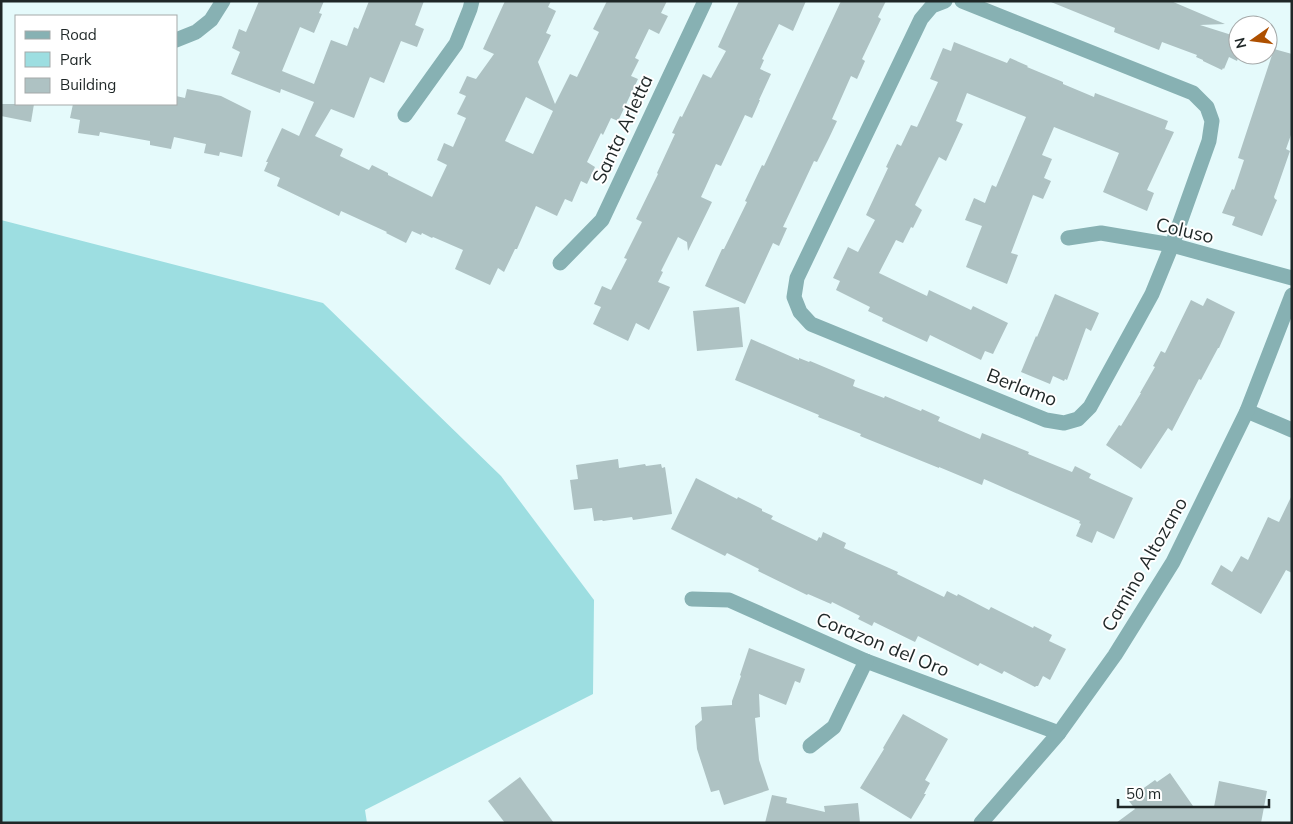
<svg xmlns="http://www.w3.org/2000/svg" width="1293" height="824" viewBox="0 0 1293 824" font-family="Mulish,sans-serif">
<style>
.green{fill:#9ddee1}
.building{fill:#aec2c3;fill-rule:evenodd}
.lines{fill:none;stroke-linecap:round;stroke-linejoin:round}
.minor{stroke:#87b1b3;stroke-width:15}
.labels{text-anchor:middle;dominant-baseline:central;stroke-width:4;stroke-linejoin:round;paint-order:stroke}
.street-label{font-size:19px;fill:#1f2727;stroke:#fff}
</style>
<rect width="100%" height="100%" fill="#e5fafb"/>
<path class="green" d="M 1,220 L 323,303 L 501,476 L 594,600 L 593,694 L 365,810 L 367,823 L 1,823 Z"/>
<g class="building">
<path d="M 259,1 L 324,1 L 319,13 L 322,14 L 314,33 L 300,27 L 282,71 L 314,84 L 331,40 L 347,46 L 354,27 L 358,29 L 369,1 L 424,1 L 415,25 L 424,29 L 417,47 L 401,41 L 384,83 L 370,77 L 354,118 L 331,109 L 315,136 L 343,149 L 340,156 L 369,170 L 372,165 L 388,173 L 388,175 L 432,197 L 447,165 L 437,160 L 444,143 L 453,147 L 466,118 L 457,114 L 466,96 L 459,93 L 467,76 L 476,79 L 494,54 L 483,49 L 505,1 L 551,1 L 548,7 L 556,11 L 546,33 L 551,35 L 538,62 L 555,104 L 570,74 L 577,77 L 599,32 L 593,29 L 607,1 L 667,1 L 661,13 L 668,16 L 659,34 L 649,29 L 635,58 L 639,60 L 631,76 L 638,79 L 618,121 L 611,118 L 603,135 L 601,133 L 587,162 L 595,167 L 587,184 L 581,181 L 572,202 L 565,199 L 557,216 L 536,206 L 517,249 L 515,249 L 504,272 L 498,268 L 490,285 L 455,269 L 463,250 L 433,237 L 432,238 L 422,233 L 421,235 L 412,231 L 406,243 L 386,233 L 387,232 L 341,211 L 339,216 L 277,186 L 280,178 L 264,171 L 268,162 L 266,162 L 282,128 L 299,136 L 314,102 L 281,89 L 280,93 L 231,74 L 240,52 L 232,48 L 239,29 L 246,32 ZM 526,97 L 553,111 L 533,154 L 505,141 Z"/>
<path d="M 739,1 L 806,1 L 793,31 L 779,24 L 762,59 L 764,60 L 760,69 L 771,74 L 759,100 L 760,100 L 752,118 L 745,115 L 721,166 L 716,164 L 701,197 L 712,202 L 688,251 L 687,242 L 678,237 L 661,271 L 663,272 L 658,282 L 670,287 L 649,330 L 636,323 L 628,341 L 593,324 L 601,307 L 594,304 L 602,286 L 611,290 L 627,259 L 624,258 L 642,222 L 636,219 L 658,174 L 657,173 L 675,134 L 672,133 L 680,116 L 682,117 L 703,74 L 711,78 L 726,51 L 718,47 Z"/>
<path d="M 841,1 L 886,1 L 878,17 L 881,19 L 862,59 L 865,61 L 857,79 L 851,76 L 832,119 L 837,121 L 829,138 L 817,162 L 814,161 L 783,227 L 787,228 L 779,246 L 773,243 L 745,304 L 705,286 L 722,249 L 724,249 L 747,202 L 745,201 L 762,165 L 764,166 Z"/>
<path d="M 1051,1 L 1171,1 L 1225,24 L 1200,25 L 1238,37 L 1238,55 L 1239,55 L 1237,61 L 1229,57 L 1224,69 L 1223,68 L 1222,70 L 1203,61 L 1203,60 L 1196,57 L 1197,55 L 1162,42 L 1159,50 L 1114,32 L 1115,28 L 1051,2 Z"/>
<path d="M 954,42 L 1007,63 L 1010,58 L 1028,66 L 1027,67 L 1063,82 L 1063,84 L 1094,97 L 1095,93 L 1168,121 L 1165,129 L 1174,132 L 1147,190 L 1154,193 L 1147,211 L 1103,192 L 1119,153 L 1054,127 L 1042,155 L 1052,159 L 1044,178 L 1051,181 L 1043,199 L 1033,195 L 1011,253 L 1018,255 L 1007,284 L 966,267 L 982,226 L 965,220 L 974,198 L 985,203 L 992,185 L 996,187 L 1026,117 L 967,93 L 956,121 L 963,124 L 946,161 L 939,157 L 915,205 L 922,210 L 913,228 L 911,227 L 903,243 L 896,240 L 879,273 L 927,296 L 929,290 L 971,310 L 973,306 L 1008,323 L 993,354 L 985,351 L 981,360 L 930,335 L 927,342 L 882,321 L 883,318 L 868,311 L 870,307 L 836,290 L 840,281 L 833,278 L 848,247 L 858,252 L 875,220 L 866,215 L 888,168 L 886,167 L 897,144 L 901,146 L 911,125 L 917,127 L 938,82 L 930,79 L 943,48 L 951,51 Z"/>
<path d="M 1274,49 L 1292,54 L 1292,132 L 1286,149 L 1290,151 L 1274,197 L 1275,199 L 1277,200 L 1262,236 L 1232,225 L 1235,217 L 1222,213 L 1232,189 L 1234,190 L 1244,160 L 1238,158 Z"/>
<path d="M 187,89 L 221,96 L 251,111 L 242,157 L 220,152 L 219,156 L 204,153 L 206,144 L 174,137 L 171,149 L 150,145 L 150,141 L 100,132 L 99,136 L 78,133 L 80,120 L 70,118 L 73,104 L 176,104 L 176,96 L 185,98 Z"/>
<path d="M 1,104 L 34,104 L 31,122 L 1,116 Z"/>
<path d="M 1055,294 L 1099,313 L 1091,331 L 1086,328 L 1067,380 L 1065,379 L 1064,381 L 1053,376 L 1050,384 L 1021,372 L 1036,336 L 1037,337 Z"/>
<path d="M 1207,298 L 1235,312 L 1219,348 L 1218,348 L 1201,380 L 1199,379 L 1172,431 L 1168,428 L 1141,469 L 1106,445 L 1119,425 L 1121,426 L 1141,393 L 1140,393 L 1155,367 L 1153,366 L 1161,351 L 1165,353 L 1191,300 L 1203,306 Z"/>
<path d="M 739,307 L 743,347 L 697,351 L 693,311 Z"/>
<path d="M 751,339 L 799,360 L 799,358 L 809,362 L 810,361 L 855,380 L 853,386 L 884,398 L 885,396 L 921,411 L 922,409 L 940,417 L 938,421 L 980,439 L 982,433 L 1029,452 L 1028,454 L 1072,472 L 1075,466 L 1091,474 L 1089,478 L 1133,498 L 1114,539 L 1097,531 L 1092,543 L 1076,536 L 1081,524 L 1079,523 L 1080,521 L 984,479 L 982,485 L 939,467 L 939,468 L 860,436 L 861,434 L 818,417 L 819,415 L 735,380 Z"/>
<path d="M 618,459 L 619,468 L 645,464 L 646,466 L 661,464 L 662,468 L 665,467 L 672,514 L 633,520 L 632,517 L 603,521 L 602,520 L 594,521 L 592,508 L 574,510 L 570,480 L 578,479 L 576,465 Z"/>
<path d="M 696,478 L 737,499 L 738,497 L 762,509 L 762,511 L 773,516 L 771,519 L 817,541 L 819,537 L 821,538 L 823,532 L 846,543 L 844,548 L 898,572 L 897,574 L 944,597 L 947,591 L 957,596 L 958,594 L 989,610 L 991,607 L 1033,628 L 1034,626 L 1052,635 L 1049,641 L 1066,649 L 1050,680 L 1043,676 L 1038,686 L 1036,686 L 1035,687 L 1004,671 L 1002,674 L 980,663 L 978,666 L 918,636 L 915,642 L 874,622 L 872,626 L 858,619 L 860,616 L 832,602 L 831,604 L 808,594 L 807,595 L 758,571 L 759,569 L 727,553 L 725,556 L 671,529 Z"/>
<path d="M 1292,495 L 1292,573 L 1286,570 L 1261,614 L 1211,584 L 1221,565 L 1232,572 L 1241,556 L 1248,560 L 1268,517 L 1279,522 Z"/>
<path d="M 749,648 L 805,669 L 800,683 L 795,681 L 786,705 L 759,694 L 760,717 L 755,718 L 759,760 L 769,790 L 724,805 L 719,790 L 711,792 L 697,749 L 695,726 L 702,720 L 701,707 L 732,705 L 732,701 L 741,676 L 740,675 Z"/>
<path d="M 903,714 L 948,739 L 925,780 L 930,783 L 924,794 L 926,794 L 911,819 L 860,788 L 884,749 L 883,748 Z"/>
<path d="M 1170,773 L 1193,806 L 1214,807 L 1219,781 L 1267,791 L 1261,823 L 1116,823 L 1135,809 L 1129,801 L 1142,792 L 1141,790 L 1155,780 L 1157,782 Z"/>
<path d="M 520,777 L 554,823 L 505,823 L 488,801 Z"/>
<path d="M 772,795 L 787,798 L 786,803 L 825,812 L 824,806 L 858,803 L 860,823 L 765,823 Z"/>
</g>
<g class="lines">
<g class="minor">
<path d="M 945,1 L 932,6 L 921,19 L 797,278 L 794,297 L 800,312 L 811,324 L 1046,420 L 1064,423 L 1078,419 L 1090,407 L 1152,294 L 1172,245 L 1209,141 L 1212,121 L 1207,107 L 1193,93 L 962,1"/>
<path d="M 176,40 L 196,32 L 211,20 L 223,1"/>
<path d="M 405,115 L 456,44 L 470,9 L 472,1"/>
<path d="M 1068,238 L 1101,233 L 1172,245 L 1292,278"/>
<path d="M 560,263 L 602,220 L 705,1"/>
<path d="M 1247,411 L 1292,430"/>
<path d="M 692,599 L 729,600 L 866,661 L 1059,733"/>
<path d="M 810,746 L 834,727 L 866,661"/>
<path d="M 981,823 L 1059,733 L 1115,655 L 1173,562 L 1247,411 L 1292,295"/>
</g>
</g>
<g class="labels">
<g class="street-label">
<text transform="translate(622 129) rotate(-65)">Santa Arletta</text>
<text transform="translate(1185 230) rotate(13)">Coluso</text>
<text transform="translate(1022 387) rotate(21)">Berlamo</text>
<text transform="translate(1144 564) rotate(-60)">Camino Altozano</text>
<text transform="translate(883 644) rotate(22)">Corazon del Oro</text>
</g>
</g>
<rect width="1293" height="824" fill="none" stroke="#1f2727" stroke-width="5"/>
<rect x="15" y="15" width="162" height="90" fill="#ffffff" stroke="#a5a9a9"/>
<rect x="25" y="31" width="25" height="8" fill="#87b1b3" stroke="#a5a9a9"/>
<text x="60" y="40" font-size="15" fill="#1f2727">Road</text>
<rect x="25" y="52" width="25" height="15" fill="#9ddee1" stroke="#a5a9a9"/>
<text x="60" y="65" font-size="15" fill="#1f2727">Park</text>
<rect x="25" y="78" width="25" height="15" fill="#aec2c3" stroke="#a5a9a9"/>
<text x="60" y="90" font-size="15" fill="#1f2727">Building</text>
<g transform="translate(1253 40) rotate(256)"><circle r="24" fill="#ffffff" stroke="#a5a9a9"/>
<path d="M0-4L9 19L0 12L-9 19Z" fill="#ae5000"/>
<text y="-8" font-size="14" font-weight="bold" text-anchor="middle" fill="#1f2727">N</text>
</g>
<path d="M1118 799v8h151v-8" fill="none" stroke="#1f2727" stroke-width="2.5"/>
<text x="1126" y="799" font-size="15" fill="#1f2727" stroke="#ffffff" stroke-width="4" paint-order="stroke">50 m</text>
</svg>
